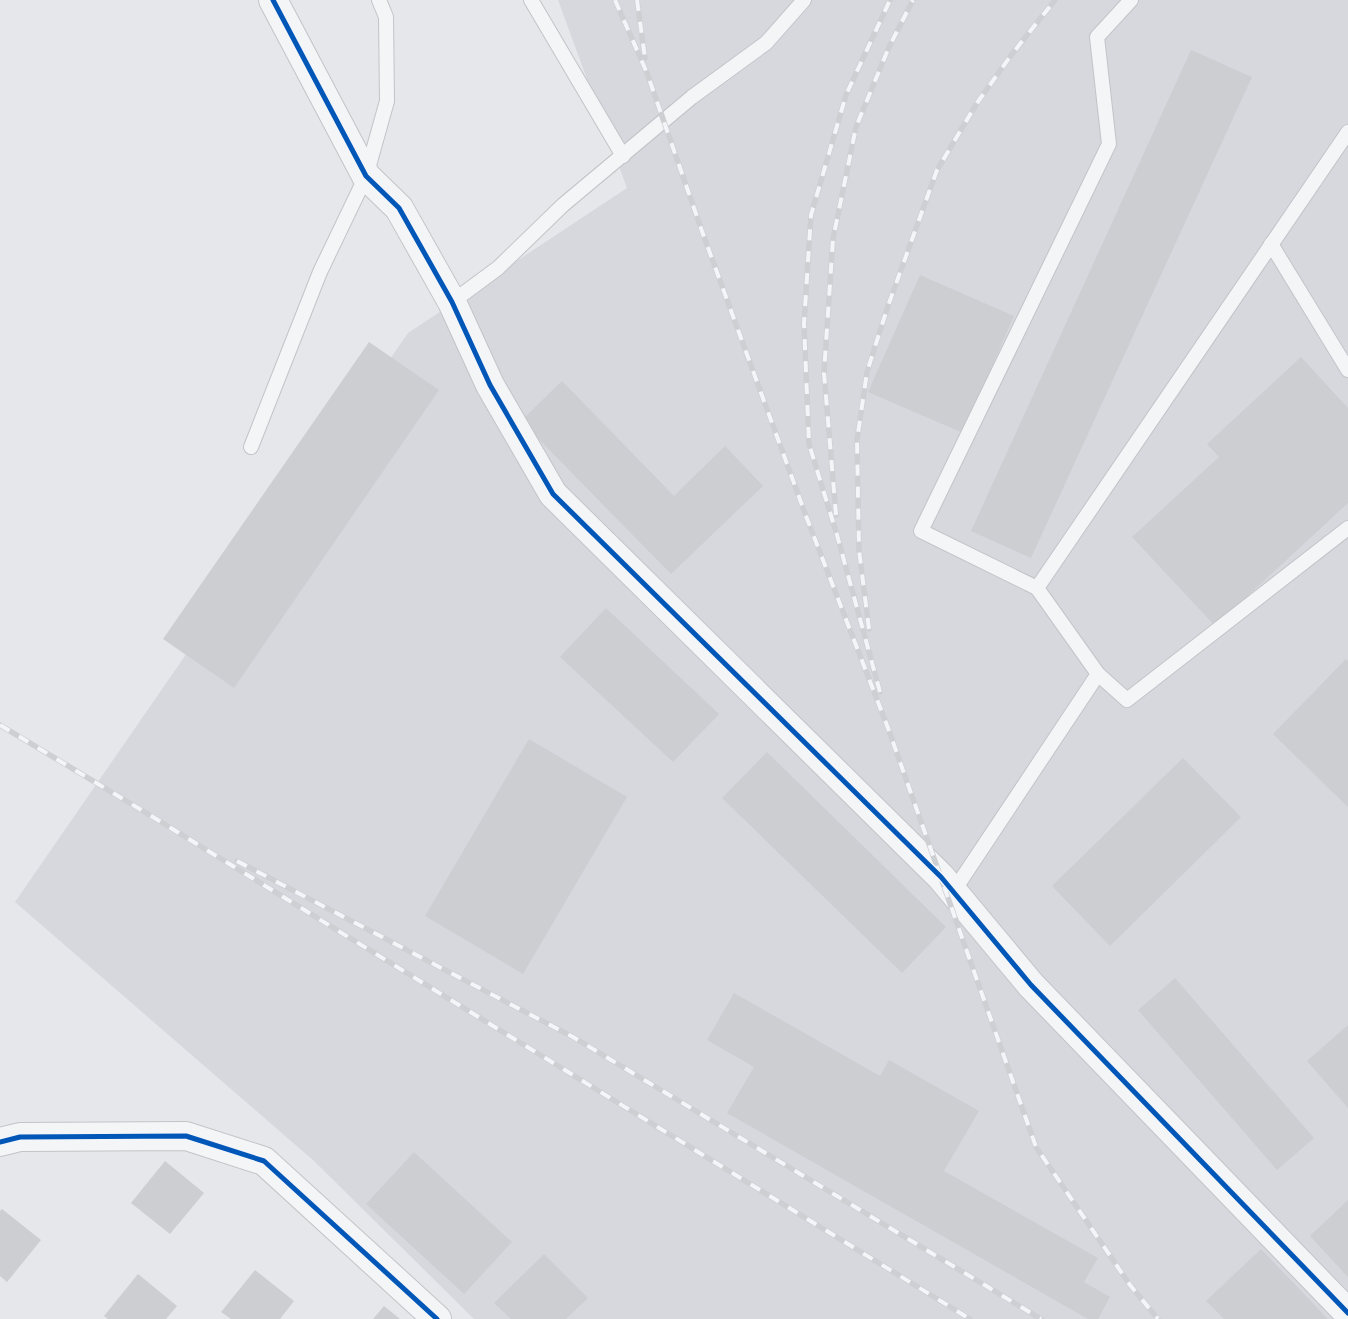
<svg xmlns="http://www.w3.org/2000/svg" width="1348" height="1319" viewBox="0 0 1348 1319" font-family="Commissioner,sans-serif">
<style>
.built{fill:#d6d8de}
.building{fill:#ccced2}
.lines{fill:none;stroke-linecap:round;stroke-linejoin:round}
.lane-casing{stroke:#c2c4c8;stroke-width:16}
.street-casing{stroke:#c2c4c8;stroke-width:30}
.lane{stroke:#f4f5f7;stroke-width:14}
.street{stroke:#f4f5f7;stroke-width:28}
.rail-casing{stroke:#cecfd2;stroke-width:5.5}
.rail{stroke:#f3f5f9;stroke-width:4;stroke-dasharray:11;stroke-linecap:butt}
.cycleway-casing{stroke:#f3f5f9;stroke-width:8}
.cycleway{stroke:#0057b8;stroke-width:5}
</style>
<rect width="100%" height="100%" fill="#e5e7ea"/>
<path class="built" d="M 558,0 L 1348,0 L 1348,1319 L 474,1319 L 313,1160 L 15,902 L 408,333 L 627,188 Z"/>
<g class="building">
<path d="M 1191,50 L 1252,77 L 1031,558 L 971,531 Z"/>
<path d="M 920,275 L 1014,316 L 963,433 L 868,392 Z"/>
<path d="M 369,342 L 439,390 L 234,688 L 163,639 Z"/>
<path d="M 1301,357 L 1348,408 L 1348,503 L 1215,626 L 1132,537 L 1219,457 L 1207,444 Z"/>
<path d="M 562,381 L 674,496 L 725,446 L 763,486 L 671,574 L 521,421 Z"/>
<path d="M 606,608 L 719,714 L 673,762 L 560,657 Z"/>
<path d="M 1346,659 L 1348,661 L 1348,807 L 1273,734 Z"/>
<path d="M 529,739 L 627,797 L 523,974 L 425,916 Z"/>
<path d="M 767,752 L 946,927 L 902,973 L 722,798 Z"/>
<path d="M 1183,758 L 1241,817 L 1110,946 L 1052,886 Z"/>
<path d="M 1175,978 L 1314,1138 L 1277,1170 L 1138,1010 Z"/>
<path d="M 734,993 L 880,1076 L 889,1060 L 979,1111 L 944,1171 L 1098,1258 L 1084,1282 L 1110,1297 L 1098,1319 L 1088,1319 L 727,1113 L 754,1067 L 707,1040 Z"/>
<path d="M 1348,1025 L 1348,1108 L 1307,1061 Z"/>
<path d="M 414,1152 L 512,1242 L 464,1294 L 366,1204 Z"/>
<path d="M 165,1161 L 204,1193 L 170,1234 L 131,1203 Z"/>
<path d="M 1348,1200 L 1348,1277 L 1310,1236 Z"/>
<path d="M 2,1209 L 41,1240 L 7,1282 L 0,1276 L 0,1211 Z"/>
<path d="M 1261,1249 L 1328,1319 L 1224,1319 L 1206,1301 Z"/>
<path d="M 544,1254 L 588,1298 L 566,1319 L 511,1319 L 494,1303 Z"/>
<path d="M 255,1270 L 294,1301 L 280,1319 L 231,1319 L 221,1312 Z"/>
<path d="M 138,1274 L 177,1306 L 166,1319 L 108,1319 L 104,1316 Z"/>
<path d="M 384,1306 L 400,1319 L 373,1319 Z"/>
</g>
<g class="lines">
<defs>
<g id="lane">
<path d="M 531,0 L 623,156"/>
<path d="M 1271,244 L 1348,370"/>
<path d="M 452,302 L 498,268 L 563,205 L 692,97 L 766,43 L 804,0"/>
<path d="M 251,447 L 320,272 L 366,176 L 387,101 L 386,17 L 379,0"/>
<path d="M 1037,588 L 921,531 L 1109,144 L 1097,37 L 1131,0"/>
<path d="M 1098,674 L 1127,700 L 1348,528"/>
<path d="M 953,892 L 1098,674 L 1037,588 L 1348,132"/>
</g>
<g id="street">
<path d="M 273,0 L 366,176 L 399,208 L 452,302 L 490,385 L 553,494 L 941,877 L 1031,985 L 1348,1313"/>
<path d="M 0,1142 L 20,1137 L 186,1136 L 264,1161 L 437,1319"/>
</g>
</defs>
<use href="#lane" class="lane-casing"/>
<use href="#street" class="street-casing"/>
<use href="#lane" class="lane"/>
<use href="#street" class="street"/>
<defs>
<g id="rail">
<path d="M 615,0 L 647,73 L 703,234 L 806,516 L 888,728 L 1036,1147 L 1130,1285 L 1158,1319"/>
<path d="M 637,0 L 645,58"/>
<path d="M 836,515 L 824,373 L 833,239 L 856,127 L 889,47 L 913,0"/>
<path d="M 869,629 L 859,550 L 857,440 L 867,372 L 888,306 L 937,170 L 977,103 L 1012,54 L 1055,0"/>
<path d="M 880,692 L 837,535 L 809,444 L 804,324 L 811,215 L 846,95 L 890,0"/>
<path d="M 0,725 L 153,817 L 970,1319"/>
<path d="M 237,861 L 573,1037 L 1041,1319"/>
</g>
</defs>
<use href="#rail" class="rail-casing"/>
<use href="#rail" class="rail"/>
<defs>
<g id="cycleway">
<path d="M 273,0 L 366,176 L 399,208 L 452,302 L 490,385 L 553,494 L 941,877 L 1031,985 L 1348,1313"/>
<path d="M 0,1142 L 20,1137 L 186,1136 L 264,1161 L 437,1319"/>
</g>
</defs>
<use href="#cycleway" class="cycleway-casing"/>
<use href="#cycleway" class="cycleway"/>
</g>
</svg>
